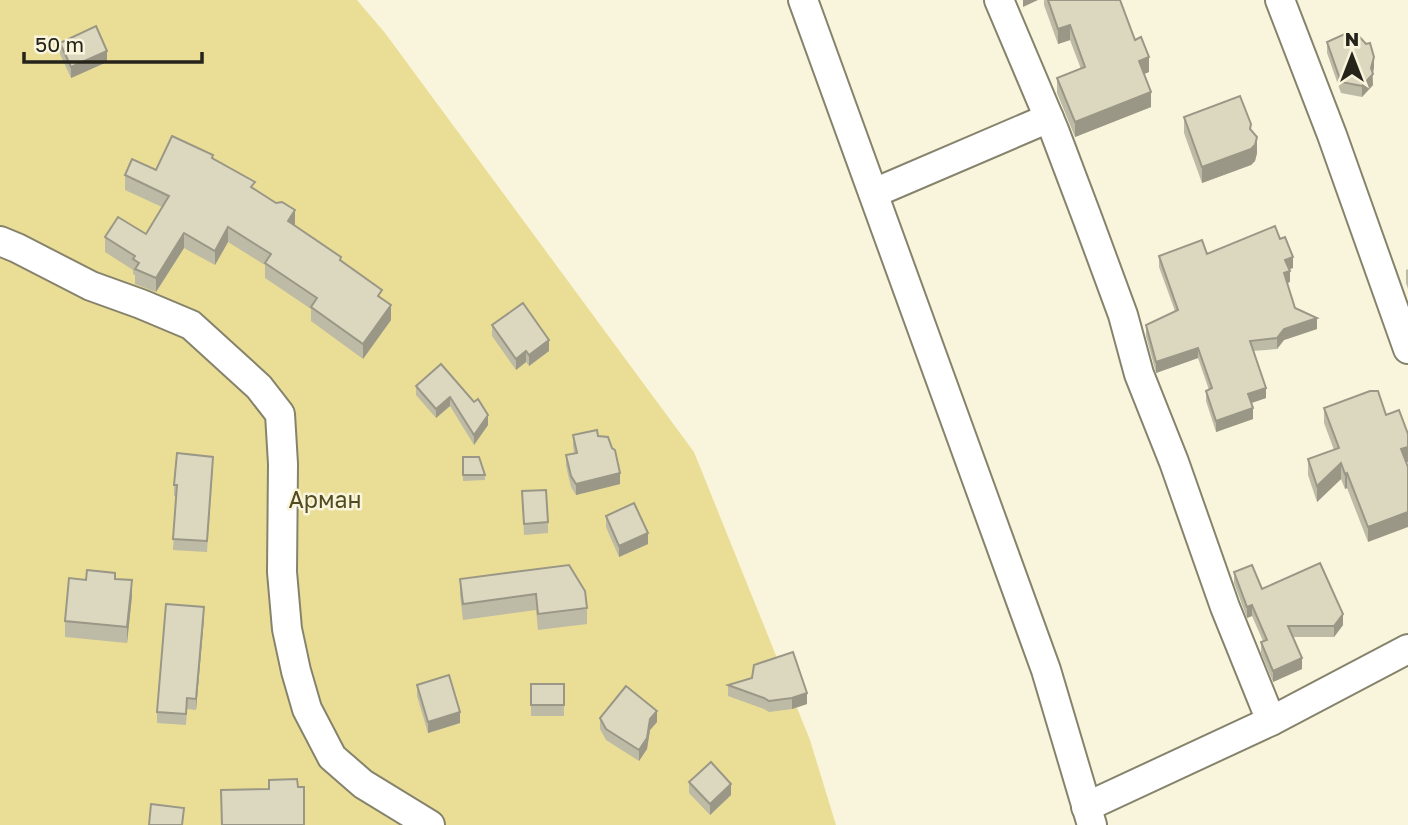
<svg xmlns="http://www.w3.org/2000/svg" width="1408" height="825" viewBox="0 0 1408 825" font-family="'Golos Text',sans-serif">
<style>
.green{fill:#eade96}
.lines{fill:none;stroke-linecap:round;stroke-linejoin:round}
.street-casing{stroke:#86836d;stroke-width:32}
.street{stroke:#fff;stroke-width:28}
.wall{fill:#bdbaa5}
.shaded-wall{fill:#9a9786}
.building{fill:#dcd8c0;stroke:#9a9786;stroke-width:2}
.labels{text-anchor:middle;dominant-baseline:central;stroke-width:5;stroke-linejoin:round;paint-order:stroke}
.park-label{font-size:23px;fill:#524b20;stroke:#f9f5dc}
</style>
<rect width="100%" height="100%" fill="#f9f5dc"/>
<path class="green" d="M 0,0 L 357,0 L 385,33 L 694,452 L 810,740 L 836,825 L 0,825 Z"/>
<g class="lines">
<defs>
<g id="street">
<path d="M 803,0 L 1046,670 L 1092,825"/>
<path d="M 999,0 L 1054,130 L 1088,220 L 1123,315 L 1139,374 L 1174,462 L 1225,607 L 1271,721"/>
<path d="M 1280,0 L 1332,135 L 1408,349"/>
<path d="M 874,193 L 1049,118"/>
<path d="M 0,241 L 17,248 L 91,286 L 141,304 L 191,325 L 259,387 L 280,414 L 283,464 L 282,572 L 287,629 L 296,671 L 307,709 L 332,757 L 363,784 L 430,825"/>
<path d="M 1086,807 L 1271,721 L 1408,649"/>
</g>
</defs>
<use href="#street" class="street-casing"/>
<use href="#street" class="street"/>
</g>
<g class="wall">
<path d="M 1044,0 L 1120,0 L 1135,40 L 1149,72 L 1144,74 L 1151,107 L 1075,137 L 1057,93 L 1057,78 L 1081,69 L 1070,40 L 1058,44 L 1044,5 Z"/>
<path d="M 1327,42 L 1374,68 L 1373,73 L 1373,85 L 1362,97 L 1341,93 L 1327,53 Z"/>
<path d="M 60,43 L 107,62 L 71,78 L 60,54 Z"/>
<path d="M 1184,117 L 1251,129 L 1257,153 L 1255,161 L 1251,165 L 1202,183 L 1184,133 Z"/>
<path d="M 213,159 L 255,189 L 295,225 L 341,261 L 382,299 L 391,320 L 363,359 L 311,321 L 311,309 L 265,278 L 265,265 L 228,242 L 215,265 L 184,248 L 156,292 L 135,284 L 135,275 L 133,274 L 133,270 L 105,252 L 105,237 L 146,234 L 162,207 L 125,190 L 125,175 Z"/>
<path d="M 1159,256 L 1293,268 L 1289,269 L 1290,282 L 1287,283 L 1295,308 L 1317,329 L 1284,340 L 1277,349 L 1253,351 L 1266,398 L 1252,403 L 1253,419 L 1216,432 L 1206,401 L 1206,391 L 1209,390 L 1198,358 L 1156,373 L 1146,336 L 1146,325 L 1175,311 L 1159,267 Z"/>
<path d="M 1408,269 L 1408,289 L 1406,283 L 1406,270 Z"/>
<path d="M 492,325 L 549,351 L 529,366 L 526,362 L 516,370 L 492,336 Z"/>
<path d="M 441,364 L 488,425 L 474,445 L 450,406 L 436,418 L 416,395 L 416,386 Z"/>
<path d="M 1324,408 L 1386,415 L 1406,463 L 1368,542 L 1347,488 L 1345,489 L 1341,479 L 1317,502 L 1308,475 L 1308,459 L 1334,450 L 1324,423 Z"/>
<path d="M 573,435 L 598,436 L 620,484 L 576,495 L 571,487 L 566,466 L 566,455 L 574,453 L 573,446 Z"/>
<path d="M 463,457 L 485,475 L 485,480 L 463,481 Z"/>
<path d="M 213,468 L 207,552 L 173,550 L 176,496 L 174,496 L 174,485 Z"/>
<path d="M 522,491 L 548,522 L 548,533 L 524,535 Z"/>
<path d="M 606,516 L 648,544 L 619,557 L 606,527 Z"/>
<path d="M 569,565 L 587,608 L 587,624 L 538,630 L 536,610 L 463,620 L 460,595 L 460,579 Z"/>
<path d="M 1234,572 L 1262,589 L 1343,625 L 1334,637 L 1292,637 L 1302,669 L 1273,682 L 1261,653 L 1261,642 L 1263,641 L 1252,616 L 1247,618 L 1234,583 Z"/>
<path d="M 115,579 L 132,596 L 127,643 L 65,637 L 65,621 Z"/>
<path d="M 204,618 L 196,710 L 187,709 L 186,725 L 157,723 L 157,712 Z"/>
<path d="M 752,678 L 807,704 L 792,709 L 769,712 L 764,709 L 728,696 L 728,685 Z"/>
<rect x="531" y="684" width="33" height="32"/>
<path d="M 417,685 L 460,723 L 428,733 L 417,696 Z"/>
<path d="M 600,718 L 657,722 L 650,730 L 647,749 L 639,761 L 606,740 L 600,729 Z"/>
<path d="M 689,782 L 731,795 L 710,815 L 689,793 Z"/>
</g>
<g class="shaded-wall">
<path d="M 1023,0 L 1038,0 L 1023,7 Z"/>
<path d="M 1070,25 L 1070,40 L 1058,44 L 1058,29 Z"/>
<path d="M 107,51 L 107,62 L 71,78 L 71,67 Z"/>
<path d="M 1149,57 L 1149,72 L 1139,76 L 1139,61 Z"/>
<path d="M 1374,57 L 1374,68 L 1372,75 L 1373,85 L 1362,97 L 1362,86 L 1371,68 Z"/>
<path d="M 1151,92 L 1151,107 L 1075,137 L 1075,122 Z"/>
<path d="M 1257,137 L 1257,153 L 1255,161 L 1251,165 L 1202,183 L 1202,167 Z"/>
<path d="M 295,210 L 295,225 L 288,221 Z"/>
<path d="M 228,227 L 228,242 L 215,265 L 215,251 Z"/>
<path d="M 184,233 L 184,248 L 156,292 L 156,278 Z"/>
<path d="M 1293,257 L 1293,268 L 1285,271 L 1285,260 Z"/>
<path d="M 1290,271 L 1290,282 L 1284,284 L 1284,273 Z"/>
<path d="M 391,305 L 391,320 L 363,359 L 363,344 Z"/>
<path d="M 1317,318 L 1317,329 L 1284,340 L 1277,349 L 1277,338 L 1284,329 Z"/>
<path d="M 549,340 L 549,351 L 529,366 L 529,355 Z"/>
<path d="M 1198,348 L 1198,358 L 1156,373 L 1156,362 Z"/>
<path d="M 526,351 L 526,362 L 516,370 L 516,359 Z"/>
<path d="M 1266,388 L 1266,398 L 1248,404 L 1248,394 Z"/>
<path d="M 450,397 L 450,406 L 436,418 L 436,409 Z"/>
<path d="M 1253,408 L 1253,419 L 1216,432 L 1216,421 Z"/>
<path d="M 488,415 L 488,425 L 474,445 L 474,435 Z"/>
<path d="M 1408,447 L 1408,462 L 1401,465 L 1401,449 Z"/>
<path d="M 1341,463 L 1341,479 L 1317,502 L 1317,486 Z"/>
<path d="M 620,473 L 620,484 L 576,495 L 576,484 Z"/>
<path d="M 1347,473 L 1347,488 L 1345,489 L 1345,474 Z"/>
<path d="M 1408,512 L 1408,527 L 1368,542 L 1368,527 Z"/>
<path d="M 648,533 L 648,544 L 619,557 L 619,546 Z"/>
<path d="M 132,580 L 132,596 L 127,643 L 127,627 Z"/>
<path d="M 1252,605 L 1252,616 L 1247,618 L 1247,607 Z"/>
<path d="M 204,607 L 204,618 L 196,710 L 196,699 Z"/>
<path d="M 1343,614 L 1343,625 L 1334,637 L 1334,626 Z"/>
<path d="M 1302,658 L 1302,669 L 1273,682 L 1273,671 Z"/>
<path d="M 807,693 L 807,704 L 792,709 L 792,698 Z"/>
<path d="M 657,711 L 657,722 L 650,730 L 647,749 L 639,761 L 639,750 L 650,719 Z"/>
<path d="M 460,712 L 460,723 L 428,733 L 428,722 Z"/>
<path d="M 731,784 L 731,795 L 710,815 L 710,804 Z"/>
</g>
<g class="building">
<path d="M 1048,0 L 1120,0 L 1135,40 L 1141,37 L 1149,57 L 1139,61 L 1151,92 L 1075,122 L 1057,78 L 1085,67 L 1070,25 L 1058,29 Z"/>
<path d="M 96,26 L 107,51 L 71,67 L 60,43 Z"/>
<path d="M 1347,33 L 1356,33 L 1366,44 L 1370,43 L 1374,57 L 1371,68 L 1373,74 L 1362,86 L 1341,82 L 1327,42 Z"/>
<path d="M 1240,96 L 1251,124 L 1250,129 L 1257,137 L 1255,145 L 1251,149 L 1202,167 L 1184,117 Z"/>
<path d="M 172,136 L 213,155 L 212,158 L 255,182 L 251,187 L 276,203 L 282,202 L 295,210 L 288,221 L 341,257 L 340,260 L 382,290 L 378,296 L 391,305 L 363,344 L 311,307 L 317,298 L 265,263 L 271,254 L 228,227 L 215,251 L 184,233 L 156,278 L 135,269 L 139,263 L 133,259 L 135,256 L 105,237 L 118,217 L 146,234 L 169,196 L 125,175 L 132,159 L 156,170 Z"/>
<path d="M 1275,226 L 1280,239 L 1285,237 L 1293,257 L 1285,260 L 1290,271 L 1284,273 L 1295,308 L 1317,318 L 1284,329 L 1277,338 L 1250,341 L 1266,388 L 1248,394 L 1253,408 L 1216,421 L 1206,391 L 1212,388 L 1198,348 L 1156,362 L 1155,358 L 1146,325 L 1178,310 L 1159,256 L 1202,240 L 1207,254 Z"/>
<path d="M 523,303 L 549,340 L 529,355 L 526,351 L 516,359 L 492,325 Z"/>
<path d="M 441,364 L 474,402 L 478,399 L 488,415 L 474,435 L 450,397 L 436,409 L 416,386 Z"/>
<path d="M 1370,391 L 1378,391 L 1386,415 L 1399,410 L 1408,434 L 1408,447 L 1401,449 L 1408,467 L 1408,512 L 1368,527 L 1347,473 L 1345,474 L 1341,463 L 1317,486 L 1308,459 L 1339,448 L 1324,408 Z"/>
<path d="M 597,430 L 598,436 L 608,437 L 612,448 L 615,450 L 620,473 L 576,484 L 571,476 L 566,455 L 577,453 L 573,435 Z"/>
<path d="M 177,453 L 213,457 L 207,541 L 173,539 L 177,485 L 174,485 Z"/>
<path d="M 463,457 L 479,457 L 485,475 L 463,475 Z"/>
<path d="M 546,490 L 548,522 L 524,524 L 522,491 Z"/>
<path d="M 634,503 L 648,533 L 619,546 L 606,516 Z"/>
<path d="M 1320,563 L 1343,614 L 1334,626 L 1288,626 L 1302,658 L 1273,671 L 1261,642 L 1267,640 L 1252,605 L 1247,607 L 1234,572 L 1252,565 L 1262,589 Z"/>
<path d="M 569,565 L 585,591 L 587,608 L 538,614 L 536,594 L 463,604 L 460,579 Z"/>
<path d="M 87,570 L 115,573 L 115,579 L 132,580 L 127,627 L 65,621 L 69,578 L 86,580 Z"/>
<path d="M 166,604 L 204,607 L 196,699 L 187,698 L 186,714 L 157,712 Z"/>
<path d="M 793,652 L 807,693 L 792,698 L 769,701 L 764,698 L 728,685 L 752,678 L 754,665 Z"/>
<path d="M 449,675 L 460,712 L 428,722 L 417,685 Z"/>
<rect x="531" y="684" width="33" height="21"/>
<path d="M 626,686 L 657,711 L 650,719 L 647,738 L 639,750 L 606,729 L 600,718 Z"/>
<path d="M 711,762 L 731,784 L 710,804 L 689,782 Z"/>
<path d="M 297,779 L 298,787 L 304,787 L 304,825 L 222,825 L 221,790 L 269,789 L 269,780 Z"/>
<path d="M 151,804 L 184,808 L 182,825 L 149,825 Z"/>
</g>
<g class="labels">
<g class="park-label">
<text x="325" y="499">Арман</text>
</g>
</g>
<g transform="translate(1352 56)" stroke="#f9f5dc" stroke-width="5" paint-order="stroke">
<path d="M0-5L12 26L0 18L-12 26Z" fill="#25231a"/>
<text y="-10" font-size="19" font-weight="bold" text-anchor="middle" fill="#25231a">N</text>
</g>
<path d="M24 52v10h178v-10" fill="none" stroke="#25231a" stroke-width="3.5"/>
<text x="35" y="52" font-size="21" fill="#25231a" stroke="#f9f5dc" stroke-width="5" paint-order="stroke">50 m</text>
</svg>
